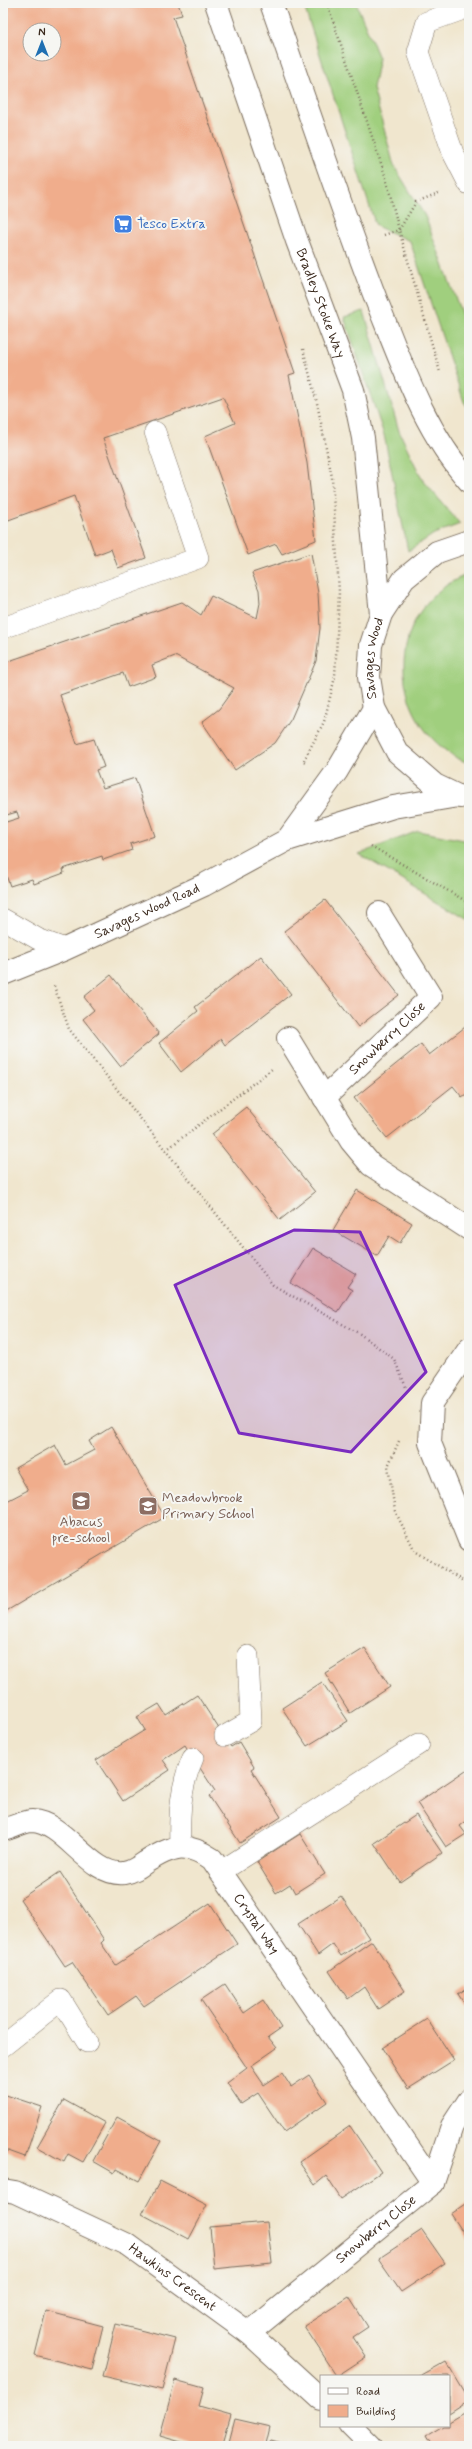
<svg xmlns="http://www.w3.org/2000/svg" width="472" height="2449" viewBox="0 0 472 2449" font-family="Mynerve,sans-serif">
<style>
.grass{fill:#a0cf7e;stroke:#6e7c4e}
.building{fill:#f0ad8c;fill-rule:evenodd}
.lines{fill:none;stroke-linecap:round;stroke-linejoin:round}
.service-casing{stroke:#7a6c5c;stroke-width:22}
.minor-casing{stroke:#7a6c5c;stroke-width:24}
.tertiary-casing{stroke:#7a6c5c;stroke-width:24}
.path{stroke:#7a6c5c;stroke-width:2.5;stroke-dasharray:1 3;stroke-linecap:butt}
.service{stroke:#fff;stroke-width:21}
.minor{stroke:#fff;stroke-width:22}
.tertiary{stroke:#fff;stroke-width:22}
.marked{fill:#7b2cbf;fill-opacity:0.2;stroke:#7b2cbf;stroke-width:3;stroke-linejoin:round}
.labels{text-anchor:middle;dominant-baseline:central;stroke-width:4;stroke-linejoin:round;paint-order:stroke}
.shop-label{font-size:14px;fill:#366cbe;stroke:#f6f6f2;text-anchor:start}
.street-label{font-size:14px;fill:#3b2a1e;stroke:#f6f6f2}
.education-label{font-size:14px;fill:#785e54;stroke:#f6f6f2;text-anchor:start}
</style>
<rect width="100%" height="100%" fill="#f6f6f2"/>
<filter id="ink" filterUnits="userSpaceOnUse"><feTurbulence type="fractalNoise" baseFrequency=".025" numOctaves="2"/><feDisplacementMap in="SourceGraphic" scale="8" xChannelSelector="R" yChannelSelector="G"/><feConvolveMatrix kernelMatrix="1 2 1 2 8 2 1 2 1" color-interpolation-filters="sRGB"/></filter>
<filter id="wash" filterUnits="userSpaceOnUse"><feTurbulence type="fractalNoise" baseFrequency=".012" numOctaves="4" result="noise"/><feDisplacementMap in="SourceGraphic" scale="16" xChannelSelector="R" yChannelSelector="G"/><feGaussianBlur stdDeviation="0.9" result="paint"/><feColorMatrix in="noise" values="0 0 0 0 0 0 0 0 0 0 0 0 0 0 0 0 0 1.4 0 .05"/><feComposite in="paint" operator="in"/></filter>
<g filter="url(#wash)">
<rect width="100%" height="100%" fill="#f0e6ce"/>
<g class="grass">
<path d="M 303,3 L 356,3 L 379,58 L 373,88 L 394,166 L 425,216 L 469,334 L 469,409 L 464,402 L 410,241 L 376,226 Z"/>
<path d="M 364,311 L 399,431 L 422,479 L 460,524 L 434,534 L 408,551 L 384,435 L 344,317 Z"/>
<path d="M 469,574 L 469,763 C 454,759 439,746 429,735 C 384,682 401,598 469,574 Z"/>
<path d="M 418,831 L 469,841 L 469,920 L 359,854 Z"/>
</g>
<g id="blocks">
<g class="building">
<path d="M 3,3 L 178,3 L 182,15 L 173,17 L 295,373 L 289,375 L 307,463 L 316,540 L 282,554 L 276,544 L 248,555 L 205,436 L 235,423 L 223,397 L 103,438 L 146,558 L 118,568 L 111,549 L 95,555 L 74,496 L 3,522 ZM 30,30 L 54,30 L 54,54 L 30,54 Z"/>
<path d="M 311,553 L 318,593 L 320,628 L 316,661 L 291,719 L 275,743 L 235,770 L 202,722 L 219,709 L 234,688 L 175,656 L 152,665 L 156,677 L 128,687 L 123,673 L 60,695 L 77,744 L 94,739 L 104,767 L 96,770 L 103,788 L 135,778 L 155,836 L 130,844 L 132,850 L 103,860 L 102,856 L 63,869 L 64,873 L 34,884 L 32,879 L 10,886 L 3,867 L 3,823 L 19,818 L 17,812 L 3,816 L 3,663 L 182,602 L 201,615 L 211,596 L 257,618 L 260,603 L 259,590 L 252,573 Z"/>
<path d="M 325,900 L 399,995 L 358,1027 L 284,931 Z"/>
<path d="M 261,956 L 291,994 L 225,1045 L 221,1039 L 181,1072 L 159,1043 L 198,1011 L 195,1007 Z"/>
<path d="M 111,975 L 159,1034 L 120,1066 L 83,1019 L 94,1010 L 84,997 Z"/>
<path d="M 469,1024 L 469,1092 L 462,1097 L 453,1086 L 387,1138 L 354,1098 L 421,1044 L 429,1055 Z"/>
<path d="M 246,1107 L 315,1192 L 280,1220 L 212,1134 Z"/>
<path d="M 357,1190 L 412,1223 L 400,1243 L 389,1236 L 377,1256 L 333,1230 Z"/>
<path d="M 313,1248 L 356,1274 L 347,1287 L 352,1290 L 338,1312 L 291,1283 Z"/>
<path d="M 111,1427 L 165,1517 L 3,1613 L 3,1503 L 28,1490 L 15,1468 L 55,1445 L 66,1465 L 94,1450 L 89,1441 Z"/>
<path d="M 365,1648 L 390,1687 L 350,1713 L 325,1673 Z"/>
<path d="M 322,1682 L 348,1721 L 307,1746 L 282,1708 Z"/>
<path d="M 197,1695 L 231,1747 L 239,1742 L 254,1767 L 251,1769 L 281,1817 L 240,1843 L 209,1796 L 215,1791 L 185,1745 L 163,1760 L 170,1770 L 123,1801 L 96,1760 L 145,1730 L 137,1717 L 159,1704 L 166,1715 Z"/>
<path d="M 469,1768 L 469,1819 L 460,1826 L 466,1834 L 446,1847 L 417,1803 Z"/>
<path d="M 416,1815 L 442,1853 L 400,1882 L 374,1843 Z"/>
<path d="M 300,1834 L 325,1874 L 295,1893 L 290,1884 L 276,1893 L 257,1862 Z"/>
<path d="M 60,1872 L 104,1940 L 101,1943 L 116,1965 L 210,1903 L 237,1944 L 144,2006 L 136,1996 L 108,2015 L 72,1962 L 65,1966 L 20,1899 Z"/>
<path d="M 341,1896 L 369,1938 L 341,1956 L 333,1944 L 318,1955 L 298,1924 Z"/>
<path d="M 372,1941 L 405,1991 L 378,2009 L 364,1987 L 348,1999 L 329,1971 Z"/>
<path d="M 225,1984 L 244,2013 L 263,2000 L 281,2028 L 268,2037 L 277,2048 L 251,2066 L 264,2085 L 282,2073 L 291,2087 L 309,2075 L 327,2102 L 284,2132 L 258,2093 L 241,2104 L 227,2083 L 247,2068 L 201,2000 Z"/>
<path d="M 469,1987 L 469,2011 L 458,1994 Z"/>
<path d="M 427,2019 L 454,2060 L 408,2089 L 382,2048 Z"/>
<path d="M 3,2094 L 42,2107 L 25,2157 L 3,2149 Z"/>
<path d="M 64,2100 L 105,2123 L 83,2162 L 68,2154 L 64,2162 L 37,2147 Z"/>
<path d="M 117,2117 L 161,2141 L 139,2181 L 116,2169 L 114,2173 L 93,2161 Z"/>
<path d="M 350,2126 L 381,2172 L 341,2199 L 326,2176 L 315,2185 L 299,2162 Z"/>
<path d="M 160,2181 L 207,2205 L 189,2239 L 142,2214 Z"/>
<path d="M 469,2202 L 469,2241 L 451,2214 Z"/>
<path d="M 267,2222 L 272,2263 L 214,2269 L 210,2227 Z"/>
<path d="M 422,2230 L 445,2263 L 401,2292 L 378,2259 Z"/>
<path d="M 349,2297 L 368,2327 L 353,2337 L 366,2357 L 337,2376 L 304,2326 Z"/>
<path d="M 46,2311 L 103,2326 L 92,2370 L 35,2355 Z"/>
<path d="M 116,2324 L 175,2339 L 162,2390 L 103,2376 Z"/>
<path d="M 446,2361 L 469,2400 L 449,2413 L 449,2376 L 419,2376 Z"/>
<path d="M 175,2380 L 204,2388 L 199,2406 L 231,2415 L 222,2446 L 195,2446 L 160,2436 Z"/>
<path d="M 466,2412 L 469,2416 L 469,2446 L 432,2446 L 426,2436 L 443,2426 L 449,2426 L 449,2422 Z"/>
<path d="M 235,2419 L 270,2427 L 266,2444 L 269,2445 L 271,2440 L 293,2446 L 228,2446 Z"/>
</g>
</g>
</g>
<g filter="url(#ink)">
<use href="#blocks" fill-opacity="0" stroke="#7a6c5c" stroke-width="1"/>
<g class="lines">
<defs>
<g id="service">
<path d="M 469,7 L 427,22 L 418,52 L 453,153 L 469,184"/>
<path d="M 3,628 L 198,558 L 155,432"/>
<path d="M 3,919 L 38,939 L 65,949"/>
<path d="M 225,1736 L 251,1721 L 248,1656"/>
<path d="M 180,1846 C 179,1816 180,1786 193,1758"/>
<path d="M 220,1872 L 419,1744"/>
<path d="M 3,2046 L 61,2000 L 87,2042"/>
</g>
<g id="minor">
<path d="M 288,1038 L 351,1141 L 371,1165 L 469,1229"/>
<path id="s1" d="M 324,1098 L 431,997 L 379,913"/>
<path d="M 469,1349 L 432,1403 L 430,1443 L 469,1540"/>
<path id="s2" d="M 3,1830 C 12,1828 24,1821 32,1821 C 65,1822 90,1877 124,1873 C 132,1872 139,1867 146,1862 C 172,1846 185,1841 212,1859 L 433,2183"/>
<path id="s3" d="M 3,2190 L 15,2192 L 128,2245 L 249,2333 L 321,2399"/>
<path id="s4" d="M 249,2333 L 433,2183 L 452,2126 L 469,2100"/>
<path d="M 351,2426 L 371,2446"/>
</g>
<g id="tertiary">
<path id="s5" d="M 216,3 L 297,241 L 353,390 L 363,438 L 381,614"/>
<path d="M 271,3 C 306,103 339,203 377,302 C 402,364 424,430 469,481"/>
<path id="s6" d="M 460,797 L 435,785 L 397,752 L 374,708 L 369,677 L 371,645 L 381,614 L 404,579 L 437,552 L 469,541"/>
<path d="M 287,840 L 337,771 L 374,708"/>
<path id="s7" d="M 3,974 L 65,949 L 204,885 L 287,840 L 393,807 L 458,796"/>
</g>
</defs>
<use href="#service" class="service-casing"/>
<use href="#minor" class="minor-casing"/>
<use href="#tertiary" class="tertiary-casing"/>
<g class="path">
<path d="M 327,3 L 386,178 L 399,230 L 440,372"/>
<path d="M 384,235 L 399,230 L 416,202 L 441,192"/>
<path d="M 303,349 L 317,403 L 332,477 L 339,592 L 335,677 L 324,722 L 303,762 L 305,763"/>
<path d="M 371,846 L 469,903"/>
<path d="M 54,986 L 69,1029 L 273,1285 L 360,1334 L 394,1359 L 406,1387"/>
<path d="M 166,1150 L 272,1069"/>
<path d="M 399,1441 L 388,1466 L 395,1511 L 415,1551 L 469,1585"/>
</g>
<use href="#service" class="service"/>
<use href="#minor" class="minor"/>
<use href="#tertiary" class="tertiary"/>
</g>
</g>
<path class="marked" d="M 294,1230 L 360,1232 L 426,1372 L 351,1452 L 239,1433 L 175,1285 Z"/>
<defs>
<symbol id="supermarket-square" viewBox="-11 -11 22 22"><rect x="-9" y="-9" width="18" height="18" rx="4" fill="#3f7fe0" stroke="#f6f6f2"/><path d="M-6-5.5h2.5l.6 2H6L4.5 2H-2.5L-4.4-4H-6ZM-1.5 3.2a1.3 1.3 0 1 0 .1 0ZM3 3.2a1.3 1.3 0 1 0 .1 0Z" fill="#fff"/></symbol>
<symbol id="school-square" viewBox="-11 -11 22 22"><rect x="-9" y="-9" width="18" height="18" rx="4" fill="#8d6e63" stroke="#f6f6f2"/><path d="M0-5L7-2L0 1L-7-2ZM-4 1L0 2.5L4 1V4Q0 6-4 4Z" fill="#fff"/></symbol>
</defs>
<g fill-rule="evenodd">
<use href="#supermarket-square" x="112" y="213" width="22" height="22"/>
<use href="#school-square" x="70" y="1490" width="22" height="22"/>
<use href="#school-square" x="137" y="1495" width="22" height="22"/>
</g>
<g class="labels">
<g class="shop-label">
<text x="137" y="224">Tesco Extra</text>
</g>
<g class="street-label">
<text stroke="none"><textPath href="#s5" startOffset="318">Bradley Stoke Way</textPath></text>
<text stroke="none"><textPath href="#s6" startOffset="178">Savages Wood</textPath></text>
<text stroke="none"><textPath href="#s7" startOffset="157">Savages Wood Road</textPath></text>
<text stroke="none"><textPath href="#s1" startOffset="87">Snowberry Close</textPath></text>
<text stroke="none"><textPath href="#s2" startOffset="314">Crystal Way</textPath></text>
<text stroke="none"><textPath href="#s4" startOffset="164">Snowberry Close</textPath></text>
<text stroke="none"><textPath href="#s3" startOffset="192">Hawkins Crescent</textPath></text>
</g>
<g class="education-label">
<text x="162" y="1498">Meadowbrook<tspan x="162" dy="16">Primary School</tspan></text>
<text x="81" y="1522" text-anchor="middle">Abacus<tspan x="81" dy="16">pre-school</tspan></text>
</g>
</g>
<rect width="472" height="2449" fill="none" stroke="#f6f6f2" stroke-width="16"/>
<rect x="320" y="2375" width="130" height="52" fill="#f6f6f2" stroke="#aba49d"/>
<rect x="328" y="2388" width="20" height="6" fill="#ffffff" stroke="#aba49d"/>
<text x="356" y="2395" font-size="12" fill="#3b2a1e">Road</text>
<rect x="328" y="2405" width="20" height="12" fill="#f0ad8c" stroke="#aba49d"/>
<text x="356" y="2415" font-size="12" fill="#3b2a1e">Building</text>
<g transform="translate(42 42)"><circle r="19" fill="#f6f6f2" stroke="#aba49d"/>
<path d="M0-3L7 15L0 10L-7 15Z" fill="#1f6fb2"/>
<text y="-6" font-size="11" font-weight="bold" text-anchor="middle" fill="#3b2a1e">N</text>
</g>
</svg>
